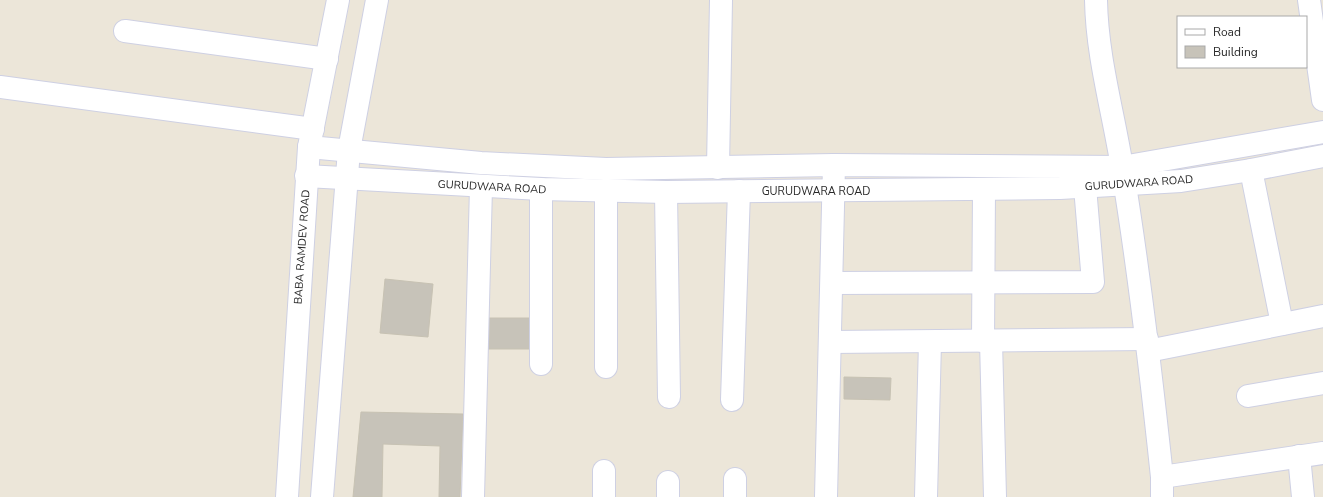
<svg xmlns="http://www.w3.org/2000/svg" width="1323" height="497" viewBox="0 0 1323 497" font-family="'Nunito Sans',sans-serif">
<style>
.building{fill:#c7c3b9;stroke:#c7c2b3}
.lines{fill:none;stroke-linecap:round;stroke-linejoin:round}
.street-casing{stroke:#ced0e3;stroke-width:24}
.secondary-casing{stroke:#ced0e3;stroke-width:24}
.street{stroke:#fff;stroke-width:22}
.secondary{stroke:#fff;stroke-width:22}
.labels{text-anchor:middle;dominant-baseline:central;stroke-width:3;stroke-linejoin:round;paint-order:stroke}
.street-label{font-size:11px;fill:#282828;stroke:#fff}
</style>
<rect width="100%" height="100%" fill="#ece6d9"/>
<g class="building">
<path d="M 385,279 L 433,284 L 428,337 L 380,333 Z"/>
<rect x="481" y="318" width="51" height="31"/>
<path d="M 844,377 L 891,378 L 890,400 L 844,399 Z"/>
<path d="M 361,412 L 463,414 L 460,497 L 439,497 L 440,446 L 383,444 L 382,497 L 353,497 Z"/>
</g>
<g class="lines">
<defs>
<g id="street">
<path d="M 1096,0 C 1097,57 1113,111 1122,167 C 1139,270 1151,373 1162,477 L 1162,497"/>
<path d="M 1309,0 L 1323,100"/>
<path d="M 125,31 L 327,59"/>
<path d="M 0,87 L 313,129"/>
<path d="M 718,168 L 721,0"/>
<path d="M 1251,170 L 1282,324"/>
<path d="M 666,192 L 669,397"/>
<path d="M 832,283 L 1093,282 L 1085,187"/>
<path d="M 983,341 L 984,190"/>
<path d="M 991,341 L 995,497"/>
<path d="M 830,342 L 1147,339"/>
<path d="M 1148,351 L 1323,316"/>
<path d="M 541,364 L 541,189"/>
<path d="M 606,367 L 606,190"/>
<path d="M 1248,396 L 1323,383"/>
<path d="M 732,400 L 739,191"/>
<path d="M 1299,456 L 1303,497"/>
<path d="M 604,471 L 604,497"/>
<path d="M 1162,477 L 1323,453"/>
<path d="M 735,479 L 735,497"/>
<path d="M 668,482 L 668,497"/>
<path d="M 473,497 L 481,187"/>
<path d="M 826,497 L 834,165"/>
<path d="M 926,497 L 930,342"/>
</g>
<g id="secondary">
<path d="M 309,147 L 481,163 L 606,169 L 834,165 L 1122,167 L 1323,132"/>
<path d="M 306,176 L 541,189 L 666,192 L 1060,188 L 1181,181 L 1251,170 L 1323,156"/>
<path d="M 287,497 L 309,147 L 338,0"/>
<path d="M 322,497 L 349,150 L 377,0"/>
</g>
</defs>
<use href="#street" class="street-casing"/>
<use href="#secondary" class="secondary-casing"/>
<use href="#street" class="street"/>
<use href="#secondary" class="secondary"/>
</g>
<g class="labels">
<g class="street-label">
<text transform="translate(1139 183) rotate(-4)">GURUDWARA ROAD</text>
<text transform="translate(492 187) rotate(3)">GURUDWARA ROAD</text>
<text x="816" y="191">GURUDWARA ROAD</text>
<text transform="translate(302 247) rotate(-86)">BABA RAMDEV ROAD</text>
</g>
</g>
<rect x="1177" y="16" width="130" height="52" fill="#ffffff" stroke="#a9a9a9"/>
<rect x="1185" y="29" width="20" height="6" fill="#ffffff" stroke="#a9a9a9"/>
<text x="1213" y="36" font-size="12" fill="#282828">Road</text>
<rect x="1185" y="46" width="20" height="12" fill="#c7c3b9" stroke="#a9a9a9"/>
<text x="1213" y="56" font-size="12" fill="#282828">Building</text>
</svg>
